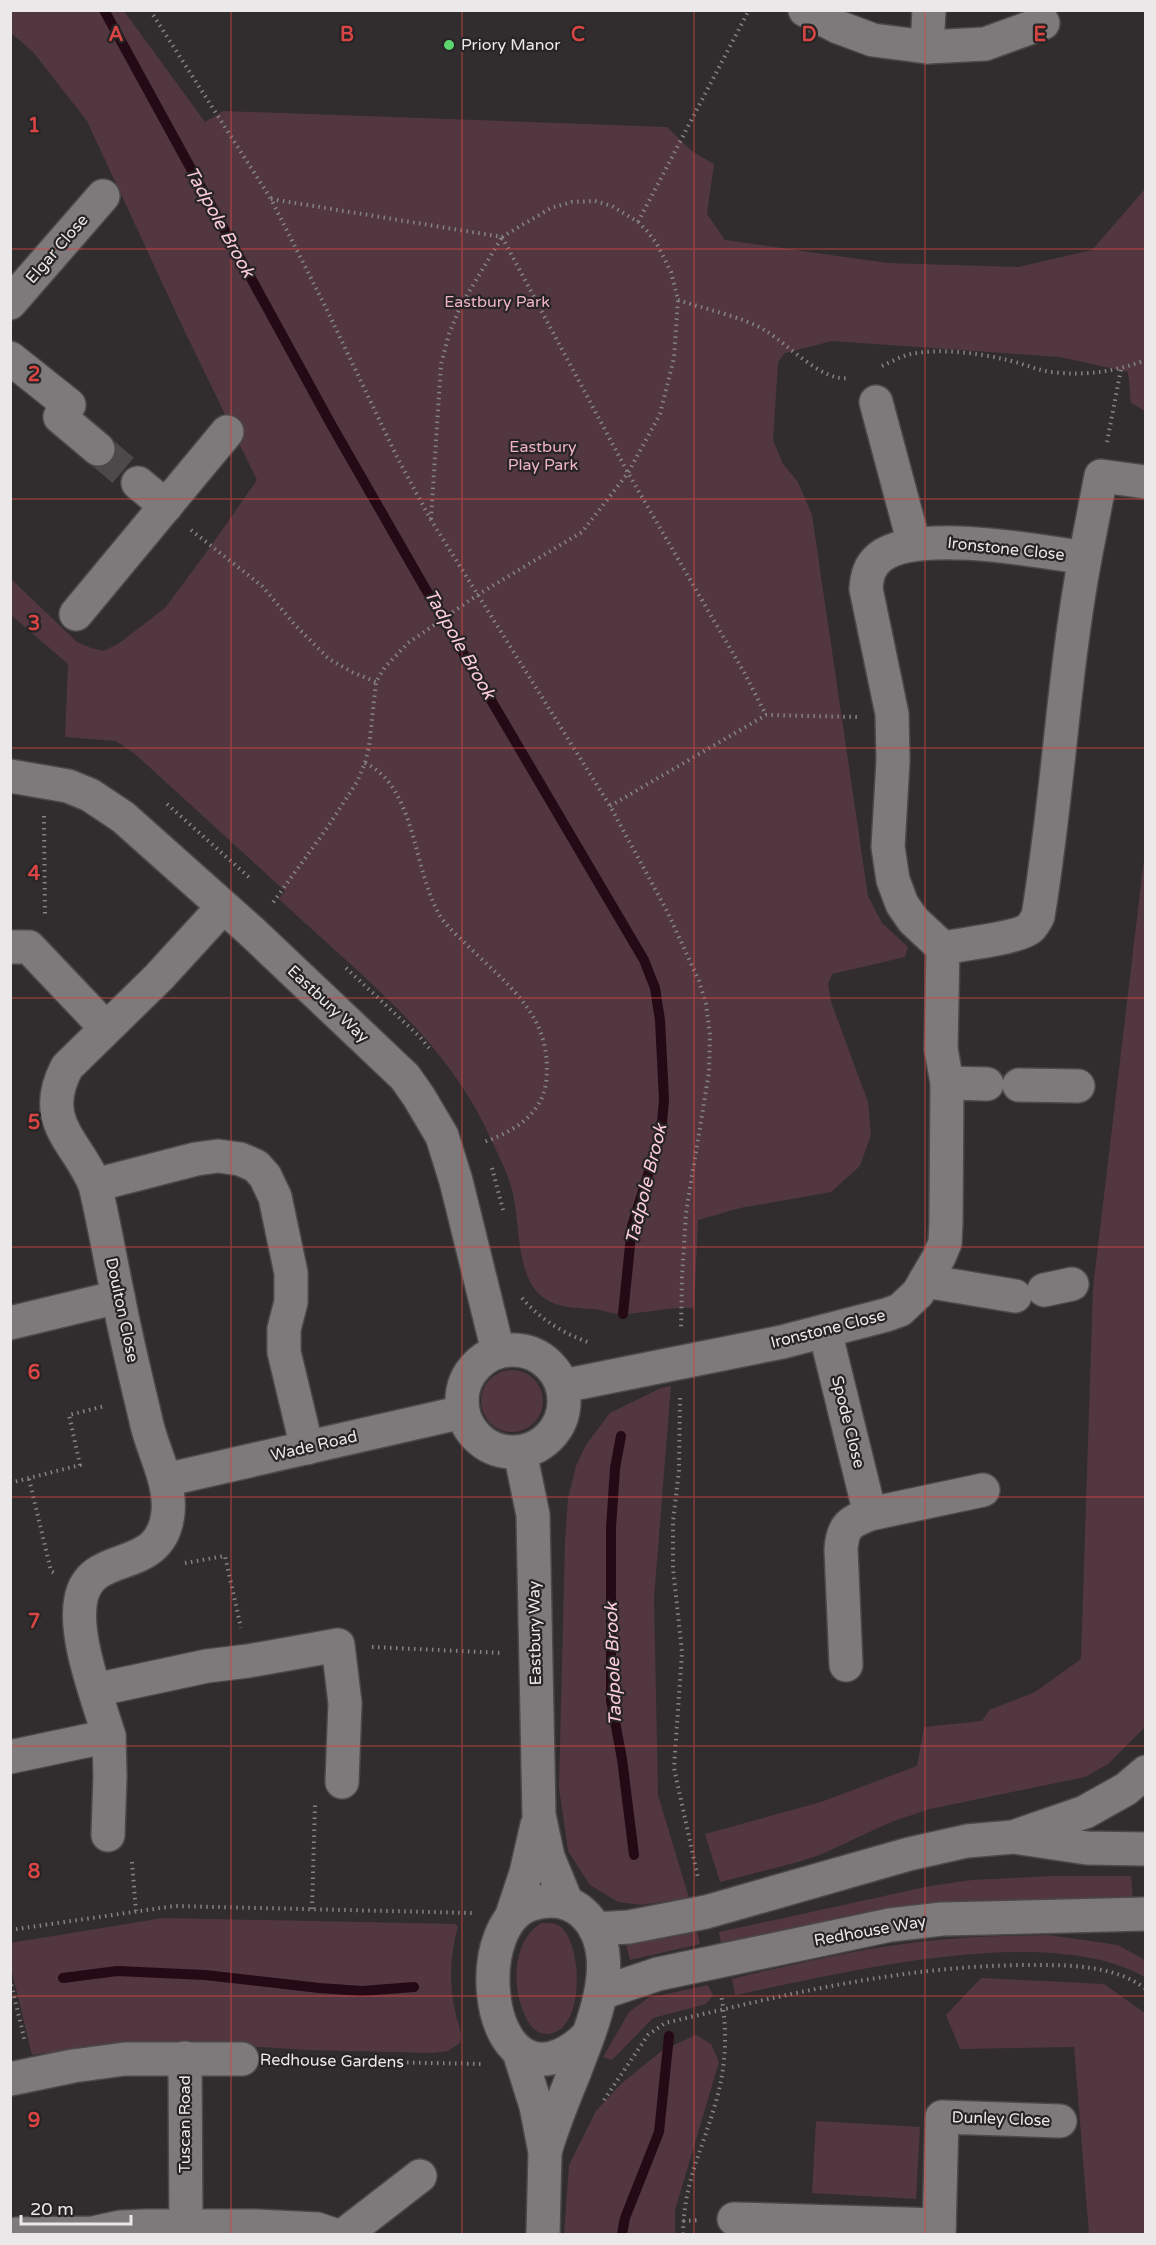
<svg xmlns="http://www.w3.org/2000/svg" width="1156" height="2245" viewBox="0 0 1156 2245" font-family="'Varela Round',sans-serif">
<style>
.green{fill:#523741}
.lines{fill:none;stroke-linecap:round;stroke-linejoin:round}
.stream{stroke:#230a14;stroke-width:10}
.minor-tunnel{stroke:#4d494a;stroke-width:33;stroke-dasharray:33 16;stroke-linecap:butt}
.minor-casing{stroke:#4b4849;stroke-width:36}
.path{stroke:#868384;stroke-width:4;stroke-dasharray:1.5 4.5;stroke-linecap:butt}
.minor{stroke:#7e7a7b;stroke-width:33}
.grid{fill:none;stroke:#d94545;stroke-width:1.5;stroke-opacity:0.55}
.poi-dot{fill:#5bd56e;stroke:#272425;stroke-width:2}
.labels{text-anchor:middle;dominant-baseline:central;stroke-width:4.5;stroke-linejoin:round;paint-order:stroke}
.poi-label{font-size:16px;fill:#ebe8e9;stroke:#272425;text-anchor:start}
.street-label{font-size:16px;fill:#ebe8e9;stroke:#272425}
.park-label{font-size:16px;fill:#efb2c7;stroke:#272425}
.water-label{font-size:18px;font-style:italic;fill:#fdccdc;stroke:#272425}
.grid-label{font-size:20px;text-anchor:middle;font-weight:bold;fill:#d94545;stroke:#272425;stroke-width:4.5;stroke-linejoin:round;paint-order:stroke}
</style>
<rect width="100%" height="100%" fill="#312d2e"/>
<g class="green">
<path d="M 11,11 L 124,11 L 205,122 L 223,111 L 667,127 L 693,152 L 714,164 L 707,214 L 725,240 L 887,263 L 1018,267 L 1092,250 L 1145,189 L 1145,411 L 1131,403 L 1128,372 L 1060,357 L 832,341 L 785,353 L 778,362 L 773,440 L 783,464 L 798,482 L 812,515 L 868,896 L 882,923 L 908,947 L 905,957 L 832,974 L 828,984 L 831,1002 L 868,1102 L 871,1135 L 860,1166 L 831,1192 L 740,1208 L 698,1220 L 694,1308 C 671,1307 650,1312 627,1314 C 618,1315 608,1312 600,1310 C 577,1307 553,1310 536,1291 C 516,1266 520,1220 512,1190 C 507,1171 497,1152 489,1135 C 444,1036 356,972 279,899 L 285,891 L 135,754 L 116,741 L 65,737 L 68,664 L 11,615 L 10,578 L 77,642 L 91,648 L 103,651 L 118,644 L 165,608 L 208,550 L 257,480 L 185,332 L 87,121 L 33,52 L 11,33 Z"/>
<path d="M 1145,851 L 1145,1727 L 1108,1764 L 1085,1777 L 930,1809 L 891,1822 L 822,1854 L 798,1862 L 720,1882 L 705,1834 L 821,1802 L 917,1766 L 924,1727 L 982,1721 L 989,1710 L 1035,1692 L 1081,1659 L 1093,1288 Z"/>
<circle cx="512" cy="1401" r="31"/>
<path d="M 671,1386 L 654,1598 L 658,1795 L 689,1898 L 641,1905 L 618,1902 L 590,1885 L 568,1851 L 559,1788 L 565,1541 L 568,1498 L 576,1466 L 586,1445 L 610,1413 L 661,1388 Z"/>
<path d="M 1054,1876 L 1131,1876 L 1133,1900 L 954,1901 L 721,1945 L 719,1932 L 930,1886 L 972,1880 Z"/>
<path d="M 163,1918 L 455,1924 L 458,1927 L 457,1930 C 450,1957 449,1984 455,2011 C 457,2022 463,2032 460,2043 L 448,2051 L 433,2053 L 307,2050 L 185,2042 L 124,2043 L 32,2055 L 11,1968 L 10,1943 Z"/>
<path d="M 541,1923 C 548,1923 557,1922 562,1928 C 583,1948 585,2033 547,2034 C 541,2034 535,2031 531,2026 C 511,1997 509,1943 541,1923 Z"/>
<path d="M 697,1932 L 700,1944 L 630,1960 L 626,1945 Z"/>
<path d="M 1048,1935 L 1118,1945 L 1145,1960 L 1145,1977 C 1047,1921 843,1973 735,1995 L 732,1979 C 807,1961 883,1943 961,1938 C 990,1936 1019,1936 1048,1935 Z"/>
<path d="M 981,1978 L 1104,1984 L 1145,2013 L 1145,2234 L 1089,2234 L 1074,2047 L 960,2049 L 946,2015 Z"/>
<path d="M 708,1985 L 713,1995 L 706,2004 L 653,2018 L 612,2060 L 603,2057 L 629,2012 L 648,1998 Z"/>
<path d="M 696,2035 L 711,2044 L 719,2062 L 675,2210 L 675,2234 L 564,2234 L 569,2165 L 596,2111 L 622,2083 L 663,2050 Z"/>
<path d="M 816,2121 L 920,2127 L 916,2199 L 812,2193 Z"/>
</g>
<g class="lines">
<g class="stream">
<path d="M 104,10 L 332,426 L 425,588 L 644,960 L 655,988 L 660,1020 L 664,1100 L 661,1133 L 632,1226 L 623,1314"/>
<path d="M 621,1436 L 615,1468 L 611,1528 L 611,1700 L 622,1759 L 634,1855"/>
<path d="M 63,1978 L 117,1971 L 205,1975 L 319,1988 L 362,1991 L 414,1987"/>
<path d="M 622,2234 L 625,2218 L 659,2132 L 669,2036"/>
</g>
<path class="minor-tunnel" d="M 98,449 L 138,483"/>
<defs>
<g id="minor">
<path d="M 805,10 L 838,27 L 873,40 L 927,47 L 985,44 L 1043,23"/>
<path d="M 927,47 L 929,10"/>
<path d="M 10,303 L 103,196"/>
<path d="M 10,358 L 69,405 L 60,417 L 98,449"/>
<path d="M 876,402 L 914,544"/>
<path d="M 138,483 L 166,506"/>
<path d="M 1085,558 L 1101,476 L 1146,482"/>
<path d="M 76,614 L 227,432"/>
<path d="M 10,776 L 68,786 L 90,795 L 123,817 L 252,932 L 405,1077 L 419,1097 L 442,1136 L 456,1181 L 498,1351"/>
<path d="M 10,947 L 29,947 L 105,1027"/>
<path d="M 947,1083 L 987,1084"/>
<path d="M 1019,1085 L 1078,1086"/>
<path d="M 95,1185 L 196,1159 L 218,1156 L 240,1159 L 256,1166 L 265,1176 L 275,1197 L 291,1273 L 291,1302 L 284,1329 L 284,1352 L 307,1448"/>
<path d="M 925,1281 L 1015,1296"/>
<path d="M 1044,1290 L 1072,1284"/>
<path d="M 10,1323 L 118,1297"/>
<path d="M 825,1331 L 870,1514 C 850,1522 843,1525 841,1549 L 846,1665"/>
<circle cx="513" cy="1401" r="51"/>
<path d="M 563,1386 L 782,1342 L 886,1315 L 900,1310 L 918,1293 L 939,1257 L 945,1243 L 946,1222 L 947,1083 L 941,1049 L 943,948 L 913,920 L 902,904 L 893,880 L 888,847 L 893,761 L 892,714 L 866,589 C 867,576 869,566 880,557 C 916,528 1040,551 1085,558 C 1063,676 1058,797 1038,916 C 1036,920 1033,925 1030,928 C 1019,938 962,944 943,948"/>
<path d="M 520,1452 L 533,1515 L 539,1815 L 548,1857 L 567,1903"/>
<path d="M 165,1480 L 463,1412"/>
<path d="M 870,1514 L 983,1490"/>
<path d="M 95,1690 L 207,1666 L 248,1661 L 338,1645 L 345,1703 L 342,1782"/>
<path d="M 10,1757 L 109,1736 C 98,1699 73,1636 81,1599 C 91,1547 161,1577 168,1513 C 171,1482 154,1454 147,1425 C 137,1382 126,1339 118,1296 C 110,1259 104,1222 95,1185 C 77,1141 38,1122 67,1067 L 159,977 L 223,907"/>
<path d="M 108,1835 L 110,1776 L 109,1736"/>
<path d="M 1020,1838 L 1087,1848 L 1146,1849"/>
<path d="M 512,1915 L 526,1873 L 537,1825"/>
<path d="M 595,1929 L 629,1927 L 706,1912 L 909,1854 L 967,1841 L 1013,1837 L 1085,1812 L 1126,1789 L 1146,1772"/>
<path d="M 601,1993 L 658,1974 L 890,1925 L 942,1919 L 1146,1914"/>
<path d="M 519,2052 L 536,2106 L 545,2152 L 543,2234"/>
<path d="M 185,2058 L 186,2234"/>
<path d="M 10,2079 L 73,2066 L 125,2059 L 242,2059"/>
<path d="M 545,2152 C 553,2124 564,2098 575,2071 C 591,2027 624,1957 586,1916 C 571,1900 552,1898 532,1904 C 472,1921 483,2075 552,2058 C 567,2054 579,2045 589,2034"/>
<path d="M 734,2219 L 939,2225"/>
<path d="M 17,2234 L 93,2233 L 121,2227 L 146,2226 L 256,2226 L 317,2229 L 332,2234"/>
<path d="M 345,2234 L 420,2176"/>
<path d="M 939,2234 L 942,2117 L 1060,2121"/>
</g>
</defs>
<use href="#minor" class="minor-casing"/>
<g class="path">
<path d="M 150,10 L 271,199 L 326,308 L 398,459 L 431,520 L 610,806 L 667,911 L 699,981 L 706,1004 L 710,1035 L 709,1072 L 686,1213 L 682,1278 L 681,1327"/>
<path d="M 271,199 L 502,237 L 551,208 L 572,202 L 595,201 L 612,206 L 638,222 L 647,231 L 657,244 L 671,272 L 678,300 L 674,358 L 660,414 L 628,473 L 582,532 L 479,594 L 408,643 L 385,667 L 376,682 L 369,747 L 365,763 L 357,782 L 327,828 L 272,904"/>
<path d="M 638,222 L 749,10"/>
<path d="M 502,237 L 628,473 L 745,674 L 766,715"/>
<path d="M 678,300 C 704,309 744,317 766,331 C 789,345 822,382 849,378"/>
<path d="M 882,366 C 891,362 901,356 911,354 C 941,348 978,353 1007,360 C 1022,363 1036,370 1051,372 C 1085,376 1114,372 1146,360"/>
<path d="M 1107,442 L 1121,369"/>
<path d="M 431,519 L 441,364 L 449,334 L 461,305 L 502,237"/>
<path d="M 191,530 L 262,586 L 295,625 L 329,659 L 352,672 L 376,682"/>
<path d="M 365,763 C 416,787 413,869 439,914 C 445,925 457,935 466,944 C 508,986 554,1016 546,1083 C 541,1116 512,1132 484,1142"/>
<path d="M 167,804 L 251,879"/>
<path d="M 610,806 L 766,715 L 858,717"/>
<path d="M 44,816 L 45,917"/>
<path d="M 346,968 L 420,1037 L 429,1048"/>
<path d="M 492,1168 L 503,1210"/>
<path d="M 522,1298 C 541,1320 563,1333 590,1343"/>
<path d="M 680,1398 L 679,1470 L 673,1522 L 673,1568 L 682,1652 L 674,1768 L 698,1878"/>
<path d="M 29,1479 L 51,1571 L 54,1573"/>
<path d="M 10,1483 L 80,1465 L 69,1415 L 105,1406"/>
<path d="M 185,1563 L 225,1556 L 241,1628"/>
<path d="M 372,1647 L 502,1653"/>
<path d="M 132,1862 L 136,1911"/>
<path d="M 312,1909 L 315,1805"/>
<path d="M 10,1930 L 174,1906 L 473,1913"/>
<path d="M 10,1979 L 25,2042"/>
<path d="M 275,2060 L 483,2064"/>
<path d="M 604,2100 L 648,2035 L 665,2023 C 788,1994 905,1965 1032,1965 C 1068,1965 1115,1965 1146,1989"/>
<path d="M 683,2221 L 701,2220"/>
<path d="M 683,2234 C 684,2182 701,2153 715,2105 C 726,2069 728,2031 721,1995"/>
</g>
<use href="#minor" class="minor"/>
</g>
<path class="grid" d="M 231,10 L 231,2234M 462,10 L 462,2234M 694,10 L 694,2234M 925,10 L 925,2234M 10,249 L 1146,249M 10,499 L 1146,499M 10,748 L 1146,748M 10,998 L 1146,998M 10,1247 L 1146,1247M 10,1497 L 1146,1497M 10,1746 L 1146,1746M 10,1996 L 1146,1996"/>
<circle class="poi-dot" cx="449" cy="45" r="6"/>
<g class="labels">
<g class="poi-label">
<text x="461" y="45">Priory Manor</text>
</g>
<g class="street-label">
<text transform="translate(57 249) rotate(-49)">Elgar Close</text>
<text transform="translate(1006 549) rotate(6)">Ironstone Close</text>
<text transform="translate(328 1004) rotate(43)">Eastbury Way</text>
<text transform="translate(122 1310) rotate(78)">Doulton Close</text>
<text transform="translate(828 1329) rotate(-14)">Ironstone Close</text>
<text transform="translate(848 1422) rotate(76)">Spode Close</text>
<text transform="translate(314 1446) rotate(-13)">Wade Road</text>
<text transform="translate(535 1633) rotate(-91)">Eastbury Way</text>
<text transform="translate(870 1931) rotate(-10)">Redhouse Way</text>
<text transform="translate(332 2061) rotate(1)">Redhouse Gardens</text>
<text transform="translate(1001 2119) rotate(2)">Dunley Close</text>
<text transform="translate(185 2124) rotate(-90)">Tuscan Road</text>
</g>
<g class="park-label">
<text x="497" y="302">Eastbury Park</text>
<text x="543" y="447">Eastbury<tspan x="543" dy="18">Play Park</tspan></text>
</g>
<g class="water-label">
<text transform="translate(220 222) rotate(61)">Tadpole Brook</text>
<text transform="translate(460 644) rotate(60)">Tadpole Brook</text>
<text transform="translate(646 1184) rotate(-76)">Tadpole Brook</text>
<text transform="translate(613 1664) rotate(-92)">Tadpole Brook</text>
</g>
</g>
<g class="grid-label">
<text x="116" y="41">A</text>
<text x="347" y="41">B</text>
<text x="578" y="41">C</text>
<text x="809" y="41">D</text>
<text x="1040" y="41">E</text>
<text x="34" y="132">1</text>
<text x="34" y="381">2</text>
<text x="34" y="630">3</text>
<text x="34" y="880">4</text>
<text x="34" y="1129">5</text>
<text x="34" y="1379">6</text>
<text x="34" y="1628">7</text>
<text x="34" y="1878">8</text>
<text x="34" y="2127">9</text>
</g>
<rect width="1156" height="2245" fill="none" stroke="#ebe8e9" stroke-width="24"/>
<path d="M21 2215v9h110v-9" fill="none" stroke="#ebe8e9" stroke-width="3"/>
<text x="30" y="2215" font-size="18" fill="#ebe8e9" stroke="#272425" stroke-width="4.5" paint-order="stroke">20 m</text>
</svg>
